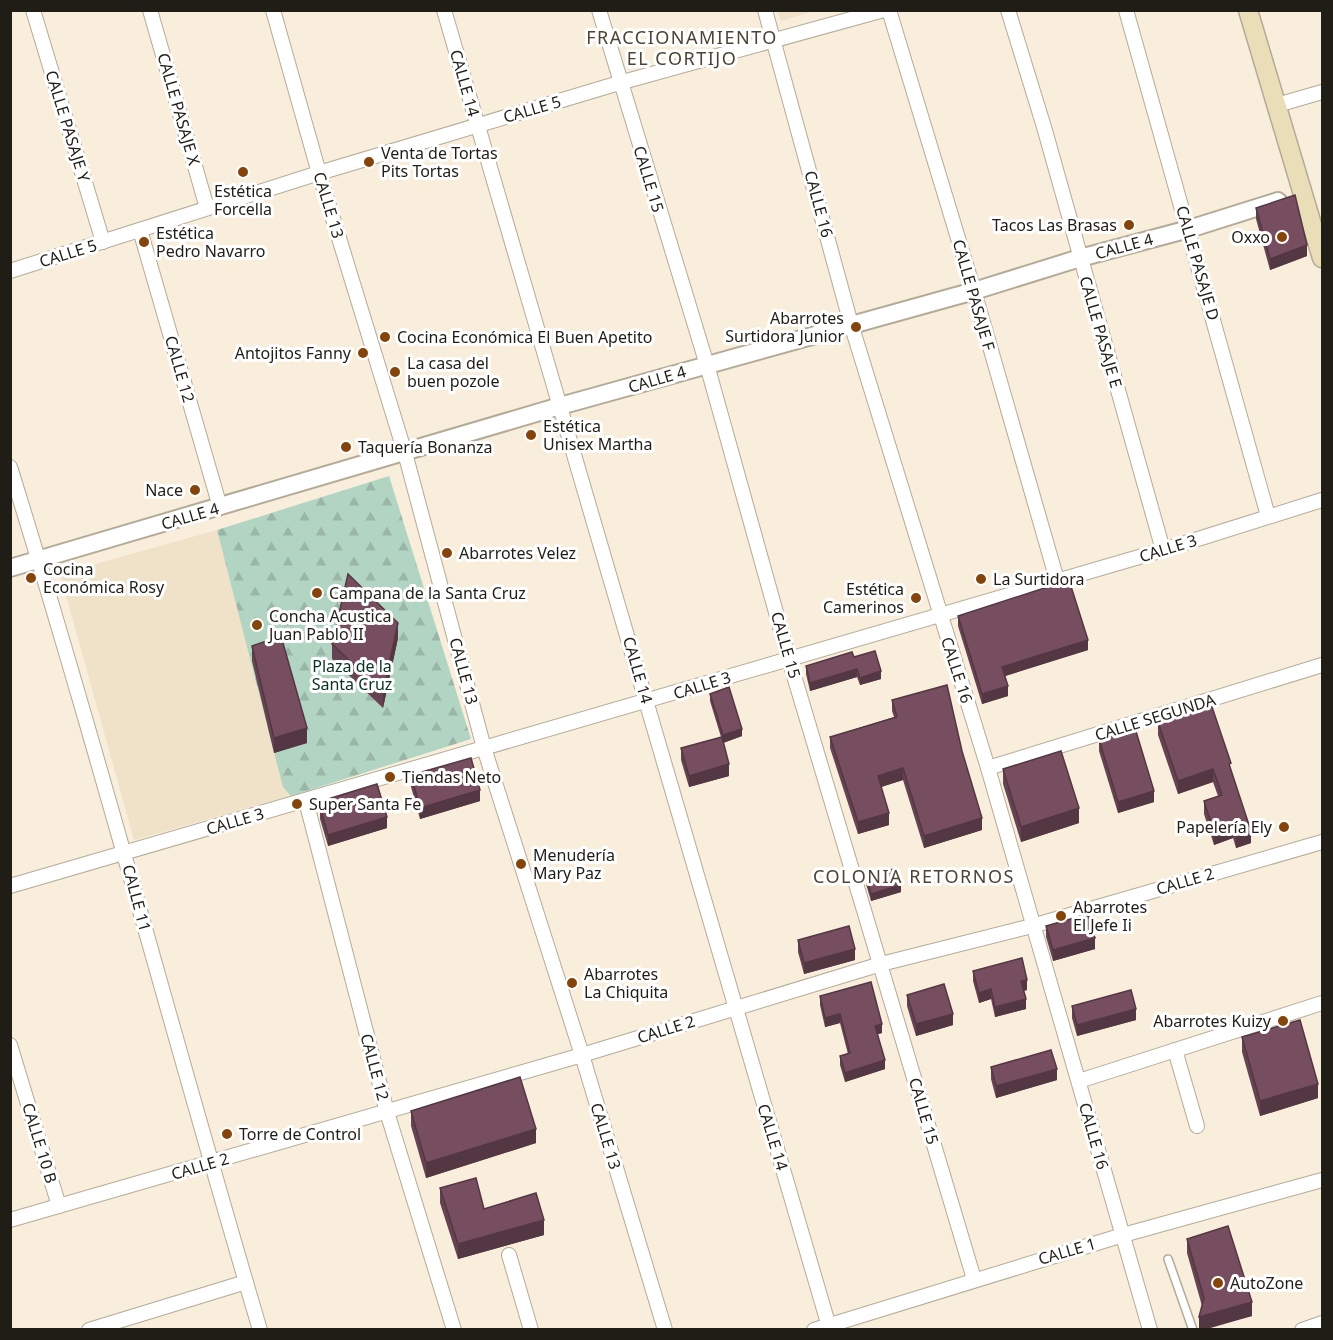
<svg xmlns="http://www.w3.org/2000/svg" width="1333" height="1340" viewBox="0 0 1333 1340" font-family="'Noto Sans',sans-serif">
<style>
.built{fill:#f0e2c8}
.forest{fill:url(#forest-firs)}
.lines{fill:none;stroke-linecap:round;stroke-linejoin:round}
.service-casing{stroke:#b4aa98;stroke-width:10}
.minor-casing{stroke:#b4aa98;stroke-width:16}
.tertiary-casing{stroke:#b4aa98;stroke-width:20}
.secondary-casing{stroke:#b4aa98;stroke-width:21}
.service{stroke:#fff;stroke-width:7}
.minor{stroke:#fff;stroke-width:14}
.tertiary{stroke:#fff;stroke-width:16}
.secondary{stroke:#eadeb8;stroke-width:18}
.wall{fill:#664352}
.shaded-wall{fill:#533742}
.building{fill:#774e5f;stroke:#533742;stroke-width:1.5}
.poi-dot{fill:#84440a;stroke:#fff;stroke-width:2}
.labels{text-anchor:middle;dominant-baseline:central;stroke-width:6;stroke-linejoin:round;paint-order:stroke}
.street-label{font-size:16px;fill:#201d16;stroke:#fff}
.poi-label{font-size:16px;fill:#201d16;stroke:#fff;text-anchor:start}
.park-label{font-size:16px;fill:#083121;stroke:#fff}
.neighbourhood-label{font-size:18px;letter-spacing:1.5px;fill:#4c4434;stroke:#fff}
</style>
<defs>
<pattern id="forest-firs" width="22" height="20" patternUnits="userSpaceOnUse" patternTransform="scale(1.5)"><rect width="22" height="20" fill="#b2d4c3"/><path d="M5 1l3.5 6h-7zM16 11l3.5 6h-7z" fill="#99b6a7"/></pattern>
</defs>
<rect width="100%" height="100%" fill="#f8eedb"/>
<g class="built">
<path d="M 777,11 L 777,10 L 814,11 L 781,21 Z"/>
<path d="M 217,530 L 291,796 L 134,840 L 60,574 Z"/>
</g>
<path class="forest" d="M 389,476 L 471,739 L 291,796 L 283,787 L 217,530 Z"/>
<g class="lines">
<defs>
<path id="service" d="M 1168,1259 L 1193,1330"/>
<g id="minor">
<path d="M 33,10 L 103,242"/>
<path d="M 150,10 L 207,208"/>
<path d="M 273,10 L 319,173 L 405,453 L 484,748 L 582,1055 L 665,1330"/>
<path d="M 444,10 L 830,1330"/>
<path d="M 599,10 L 707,365 L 789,659 L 974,1279"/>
<path d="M 765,10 L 851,324 L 988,768 L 1150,1330"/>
<path d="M 889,10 L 974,291 L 1057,580"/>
<path d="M 1008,10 L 1044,127 L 1163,550"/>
<path d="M 1126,10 L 1268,516"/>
<path d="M 1277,105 L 1322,92"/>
<path d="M 140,230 L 220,507"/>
<path d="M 10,271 L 319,173 L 619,83 L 884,10"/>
<path d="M 10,467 C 99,753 175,1043 260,1330"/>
<path d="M 988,768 L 1322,665"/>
<path d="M 306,801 L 387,1112 L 454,1330"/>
<path d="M 10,886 L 1163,550 L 1322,500"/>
<path d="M 10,1045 L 59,1206"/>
<path d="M 1175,1050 L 1197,1126"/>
<path d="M 1079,1081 L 1322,1003"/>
<path d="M 10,1220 L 582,1055 L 881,964 L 1032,926 L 1322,842"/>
<path d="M 509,1255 L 531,1330"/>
<path d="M 89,1330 L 246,1282"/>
<path d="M 814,1330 L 1123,1235 L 1322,1180"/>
<path d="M 1302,1330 L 1322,1323"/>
</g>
<path id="tertiary" d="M 10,568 L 560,406 L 974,291 L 1080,258 L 1189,229 L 1278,201"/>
<path id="secondary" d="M 1248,10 L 1322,258"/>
</defs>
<use href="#service" class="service-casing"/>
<use href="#minor" class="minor-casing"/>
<use href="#tertiary" class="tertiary-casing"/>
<use href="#secondary" class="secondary-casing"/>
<use href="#service" class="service"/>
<use href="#minor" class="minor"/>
<use href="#tertiary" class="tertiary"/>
<use href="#secondary" class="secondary"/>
</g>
<g class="wall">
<path d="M 1256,208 L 1307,256 L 1270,270 L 1256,219 Z"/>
<path d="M 958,616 L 1088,650 L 1005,676 L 1008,696 L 982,704 L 958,626 Z"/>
<path d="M 398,638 L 383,708 L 332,659 L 332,644 Z"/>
<path d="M 252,646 L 307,743 L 274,753 L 252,661 Z"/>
<path d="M 854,657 L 881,679 L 860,685 L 857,677 L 810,691 L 806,674 L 806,666 Z"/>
<path d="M 710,694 L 742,736 L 723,743 L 729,776 L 689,787 L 681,760 L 681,748 L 721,737 L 710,701 Z"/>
<path d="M 892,700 L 962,751 L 982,830 L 924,848 L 903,780 L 881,787 L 889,825 L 858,834 L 830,748 L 830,737 L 894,717 L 892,711 Z"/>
<path d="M 1158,722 L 1231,770 L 1251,843 L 1236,848 L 1233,838 L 1214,845 L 1204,814 L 1204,801 L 1218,796 L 1213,782 L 1178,794 L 1158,735 Z"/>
<path d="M 1099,739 L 1154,802 L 1118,813 L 1099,751 Z"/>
<path d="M 1003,769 L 1079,823 L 1021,842 L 1003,784 Z"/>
<path d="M 411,775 L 480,801 L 420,819 L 411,787 Z"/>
<path d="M 320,807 L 387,828 L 328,846 L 320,819 Z"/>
<path d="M 866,877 L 901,892 L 871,901 L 866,884 Z"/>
<path d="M 1046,926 L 1095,949 L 1053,961 L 1046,937 Z"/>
<path d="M 798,940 L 855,960 L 804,974 L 798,952 Z"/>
<path d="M 973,971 L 1027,990 L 1024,991 L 1026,1009 L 995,1017 L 991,999 L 979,1003 L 973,981 Z"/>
<path d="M 907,995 L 953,1025 L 916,1036 L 907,1006 Z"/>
<path d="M 820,996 L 882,1033 L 877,1034 L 885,1069 L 845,1082 L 840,1065 L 840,1056 L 848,1054 L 840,1023 L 825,1027 L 820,1005 Z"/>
<path d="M 1072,1006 L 1136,1020 L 1077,1036 L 1072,1018 Z"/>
<path d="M 1242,1037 L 1318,1098 L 1260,1116 L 1242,1052 Z"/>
<path d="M 991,1067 L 1057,1080 L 996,1098 L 991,1079 Z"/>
<path d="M 411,1111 L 536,1143 L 426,1178 L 411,1126 Z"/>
<path d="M 440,1188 L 484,1209 L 544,1235 L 458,1259 L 440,1203 Z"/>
<path d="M 1187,1239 L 1252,1316 L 1199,1329 L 1202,1306 L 1187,1253 Z"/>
</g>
<g class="shaded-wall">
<path d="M 1307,245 L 1307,256 L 1270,270 L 1270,259 Z"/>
<path d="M 398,623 L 398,638 L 383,708 L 383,693 Z"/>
<path d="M 1088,640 L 1088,650 L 1002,677 L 1002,667 Z"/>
<path d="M 857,669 L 857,677 L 810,691 L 810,683 Z"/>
<path d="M 881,671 L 881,679 L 860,685 L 860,678 Z"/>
<path d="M 1008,686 L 1008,696 L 982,704 L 982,694 Z"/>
<path d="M 307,728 L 307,743 L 274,753 L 274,738 Z"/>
<path d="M 742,729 L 742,736 L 723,743 L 723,735 Z"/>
<path d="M 729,764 L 729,776 L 689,787 L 689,776 Z"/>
<path d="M 903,768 L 903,780 L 878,788 L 878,776 Z"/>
<path d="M 1213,769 L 1213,782 L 1178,794 L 1178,781 Z"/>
<path d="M 480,790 L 480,801 L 420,819 L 420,808 Z"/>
<path d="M 1154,791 L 1154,802 L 1118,813 L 1118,802 Z"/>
<path d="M 1079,808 L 1079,823 L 1021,842 L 1021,827 Z"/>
<path d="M 889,813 L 889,825 L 858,834 L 858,822 Z"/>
<path d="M 387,817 L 387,828 L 328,846 L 328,835 Z"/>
<path d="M 982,818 L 982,830 L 924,848 L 924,836 Z"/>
<path d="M 1233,826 L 1233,838 L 1214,845 L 1214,832 Z"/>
<path d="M 1251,831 L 1251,843 L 1236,848 L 1236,836 Z"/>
<path d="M 901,885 L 901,892 L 871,901 L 871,894 Z"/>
<path d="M 1095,938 L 1095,949 L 1053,961 L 1053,950 Z"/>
<path d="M 855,949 L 855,960 L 804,974 L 804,963 Z"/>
<path d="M 1027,980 L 1027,990 L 1021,991 L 1021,981 Z"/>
<path d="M 991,989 L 991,999 L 979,1003 L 979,993 Z"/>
<path d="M 1026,999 L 1026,1009 L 995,1017 L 995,1007 Z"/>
<path d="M 1136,1009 L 1136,1020 L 1077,1036 L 1077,1025 Z"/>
<path d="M 840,1014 L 840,1023 L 825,1027 L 825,1018 Z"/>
<path d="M 953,1014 L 953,1025 L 916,1036 L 916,1024 Z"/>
<path d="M 882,1024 L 882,1033 L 875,1035 L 875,1026 Z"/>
<path d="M 885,1060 L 885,1069 L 845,1082 L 845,1073 Z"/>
<path d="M 1057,1069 L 1057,1080 L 996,1098 L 996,1086 Z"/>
<path d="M 1318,1084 L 1318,1098 L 1260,1116 L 1260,1101 Z"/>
<path d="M 536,1129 L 536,1143 L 426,1178 L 426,1163 Z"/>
<path d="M 544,1220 L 544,1235 L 458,1259 L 458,1244 Z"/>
<path d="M 1252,1302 L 1252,1316 L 1207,1329 L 1199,1329 L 1199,1317 Z"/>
</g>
<g class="building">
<path d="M 1295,195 L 1307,245 L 1270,259 L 1256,208 Z"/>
<path d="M 348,574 L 398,623 L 383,693 L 332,644 Z"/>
<path d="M 1069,580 L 1088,640 L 1002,667 L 1008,686 L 982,694 L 958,616 Z"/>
<path d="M 281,636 L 307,728 L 274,738 L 252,646 Z"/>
<path d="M 875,651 L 881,671 L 860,678 L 857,669 L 810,683 L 806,666 L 852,652 L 854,657 Z"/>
<path d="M 947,685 L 962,751 L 982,818 L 924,836 L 903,768 L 878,776 L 889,813 L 858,822 L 830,737 L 897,717 L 892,700 Z"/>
<path d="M 729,687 L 742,729 L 723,735 L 710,694 Z"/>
<path d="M 1211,704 L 1231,763 L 1229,764 L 1251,831 L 1236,836 L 1233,826 L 1214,832 L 1204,801 L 1222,795 L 1213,769 L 1178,781 L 1158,722 Z"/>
<path d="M 1135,728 L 1154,791 L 1118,802 L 1099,739 Z"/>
<path d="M 722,737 L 729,764 L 689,776 L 681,748 Z"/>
<path d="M 1061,751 L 1079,808 L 1021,827 L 1003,769 Z"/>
<path d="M 471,758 L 480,790 L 420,808 L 411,775 Z"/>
<path d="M 377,784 L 387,817 L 328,835 L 320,807 L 325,800 Z"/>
<path d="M 897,868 L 901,885 L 871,894 L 866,877 Z"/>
<path d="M 1088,914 L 1095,938 L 1053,950 L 1046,926 Z"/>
<path d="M 849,926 L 855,949 L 804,963 L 798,940 Z"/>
<path d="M 1022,958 L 1027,980 L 1021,981 L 1026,999 L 995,1007 L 991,989 L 979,993 L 973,971 Z"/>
<path d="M 871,982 L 882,1024 L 875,1026 L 885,1060 L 845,1073 L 840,1056 L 850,1053 L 840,1014 L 825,1018 L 820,996 Z"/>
<path d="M 944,984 L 953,1014 L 916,1024 L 907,995 Z"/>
<path d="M 1131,990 L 1136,1009 L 1077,1025 L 1072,1006 Z"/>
<path d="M 1300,1020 L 1318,1084 L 1260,1101 L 1242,1037 Z"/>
<path d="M 1051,1050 L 1057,1069 L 996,1086 L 991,1067 Z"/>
<path d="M 520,1077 L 536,1129 L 426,1163 L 411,1111 Z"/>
<path d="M 476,1178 L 484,1209 L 536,1193 L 544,1220 L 458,1244 L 440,1188 Z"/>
<path d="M 1228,1226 L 1252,1302 L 1199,1317 L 1204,1298 L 1187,1239 Z"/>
</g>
<g class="poi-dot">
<circle cx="369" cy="162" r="6"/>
<circle cx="243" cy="172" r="6"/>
<circle cx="1129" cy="225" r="6"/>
<circle cx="1282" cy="237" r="6"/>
<circle cx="144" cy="242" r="6"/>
<circle cx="856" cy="327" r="6"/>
<circle cx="385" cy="337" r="6"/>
<circle cx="363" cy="353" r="6"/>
<circle cx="395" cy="372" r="6"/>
<circle cx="531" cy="435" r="6"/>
<circle cx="346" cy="447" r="6"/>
<circle cx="195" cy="490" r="6"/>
<circle cx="447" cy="553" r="6"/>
<circle cx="31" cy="578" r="6"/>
<circle cx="981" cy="579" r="6"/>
<circle cx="317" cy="593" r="6"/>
<circle cx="916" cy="598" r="6"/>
<circle cx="257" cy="625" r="6"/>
<circle cx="390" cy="777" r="6"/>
<circle cx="297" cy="804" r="6"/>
<circle cx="1284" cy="827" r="6"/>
<circle cx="521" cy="864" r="6"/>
<circle cx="1061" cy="916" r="6"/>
<circle cx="572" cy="983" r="6"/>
<circle cx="1283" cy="1021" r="6"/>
<circle cx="227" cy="1134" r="6"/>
<circle cx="1218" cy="1283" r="6"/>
</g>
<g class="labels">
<g class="street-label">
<text transform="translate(465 83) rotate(74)">CALLE 14</text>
<text transform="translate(179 109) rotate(74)">CALLE PASAJE X</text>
<text transform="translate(532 109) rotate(-16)">CALLE 5</text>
<text transform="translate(68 126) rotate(73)">CALLE PASAJE Y</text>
<text transform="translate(649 179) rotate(73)">CALLE 15</text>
<text transform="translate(819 204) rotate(75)">CALLE 16</text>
<text transform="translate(329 205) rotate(73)">CALLE 13</text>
<text transform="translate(1124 246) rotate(-15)">CALLE 4</text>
<text transform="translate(68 253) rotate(-17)">CALLE 5</text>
<text transform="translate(1198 263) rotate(74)">CALLE PASAJE D</text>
<text transform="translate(974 295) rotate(74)">CALLE PASAJE F</text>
<text transform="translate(1101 332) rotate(74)">CALLE PASAJE E</text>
<text transform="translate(180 369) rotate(74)">CALLE 12</text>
<text transform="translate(657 379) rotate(-16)">CALLE 4</text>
<text transform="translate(190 516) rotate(-16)">CALLE 4</text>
<text transform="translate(1168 548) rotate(-17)">CALLE 3</text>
<text transform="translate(786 645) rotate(74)">CALLE 15</text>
<text transform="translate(638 670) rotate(74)">CALLE 14</text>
<text transform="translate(957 670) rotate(72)">CALLE 16</text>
<text transform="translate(464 671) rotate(75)">CALLE 13</text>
<text transform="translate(702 685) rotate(-17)">CALLE 3</text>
<text transform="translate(1155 717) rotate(-17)">CALLE SEGUNDA</text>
<text transform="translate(235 821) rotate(-16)">CALLE 3</text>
<text transform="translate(1185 881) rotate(-16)">CALLE 2</text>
<text transform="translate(137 898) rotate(75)">CALLE 11</text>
<text transform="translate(666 1029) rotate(-17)">CALLE 2</text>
<text transform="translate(375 1067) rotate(75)">CALLE 12</text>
<text transform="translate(924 1111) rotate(74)">CALLE 15</text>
<text transform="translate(606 1136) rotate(73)">CALLE 13</text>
<text transform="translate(1094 1136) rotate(74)">CALLE 16</text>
<text transform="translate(773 1137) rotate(73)">CALLE 14</text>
<text transform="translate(40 1143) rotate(73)">CALLE 10 B</text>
<text transform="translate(200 1166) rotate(-16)">CALLE 2</text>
<text transform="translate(1067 1251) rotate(-16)">CALLE 1</text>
</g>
<g class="poi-label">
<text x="381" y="153">Venta de Tortas<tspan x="381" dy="18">Pits Tortas</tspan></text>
<text x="243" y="191" text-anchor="middle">Estética<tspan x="243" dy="18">Forcella</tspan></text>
<text x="1117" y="225" text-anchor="end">Tacos Las Brasas</text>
<text x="156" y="233">Estética<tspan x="156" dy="18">Pedro Navarro</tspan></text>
<text x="1270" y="237" text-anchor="end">Oxxo</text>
<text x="844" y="318" text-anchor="end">Abarrotes<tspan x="844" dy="18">Surtidora Junior</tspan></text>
<text x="397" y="337">Cocina Económica El Buen Apetito</text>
<text x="351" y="353" text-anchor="end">Antojitos Fanny</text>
<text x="407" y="363">La casa del<tspan x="407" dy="18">buen pozole</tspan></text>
<text x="543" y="426">Estética<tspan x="543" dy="18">Unisex Martha</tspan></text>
<text x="358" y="447">Taquería Bonanza</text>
<text x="183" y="490" text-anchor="end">Nace</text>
<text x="459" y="553">Abarrotes Velez</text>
<text x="43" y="569">Cocina<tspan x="43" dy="18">Económica Rosy</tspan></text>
<text x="993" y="579">La Surtidora</text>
<text x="904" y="589" text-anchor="end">Estética<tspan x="904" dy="18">Camerinos</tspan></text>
<text x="329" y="593">Campana de la Santa Cruz</text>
<text x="269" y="616">Concha Acustica<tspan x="269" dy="18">Juan Pablo II</tspan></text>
<text x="402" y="777">Tiendas Neto</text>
<text x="309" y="804">Super Santa Fe</text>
<text x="1272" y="827" text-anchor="end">Papelería Ely</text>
<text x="533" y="855">Menudería<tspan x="533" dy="18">Mary Paz</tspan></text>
<text x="1073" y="907">Abarrotes<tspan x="1073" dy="18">El Jefe Ii</tspan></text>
<text x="584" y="974">Abarrotes<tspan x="584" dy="18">La Chiquita</tspan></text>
<text x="1271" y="1021" text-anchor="end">Abarrotes Kuizy</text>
<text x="239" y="1134">Torre de Control</text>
<text x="1230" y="1283">AutoZone</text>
</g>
<g class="park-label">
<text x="352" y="666">Plaza de la<tspan x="352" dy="18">Santa Cruz</tspan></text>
</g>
<g class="neighbourhood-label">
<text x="682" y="37">FRACCIONAMIENTO<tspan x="682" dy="21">EL CORTIJO</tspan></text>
<text x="914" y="876">COLONIA RETORNOS</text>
</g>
</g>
<rect width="1333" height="1340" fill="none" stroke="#201d16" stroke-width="24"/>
</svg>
